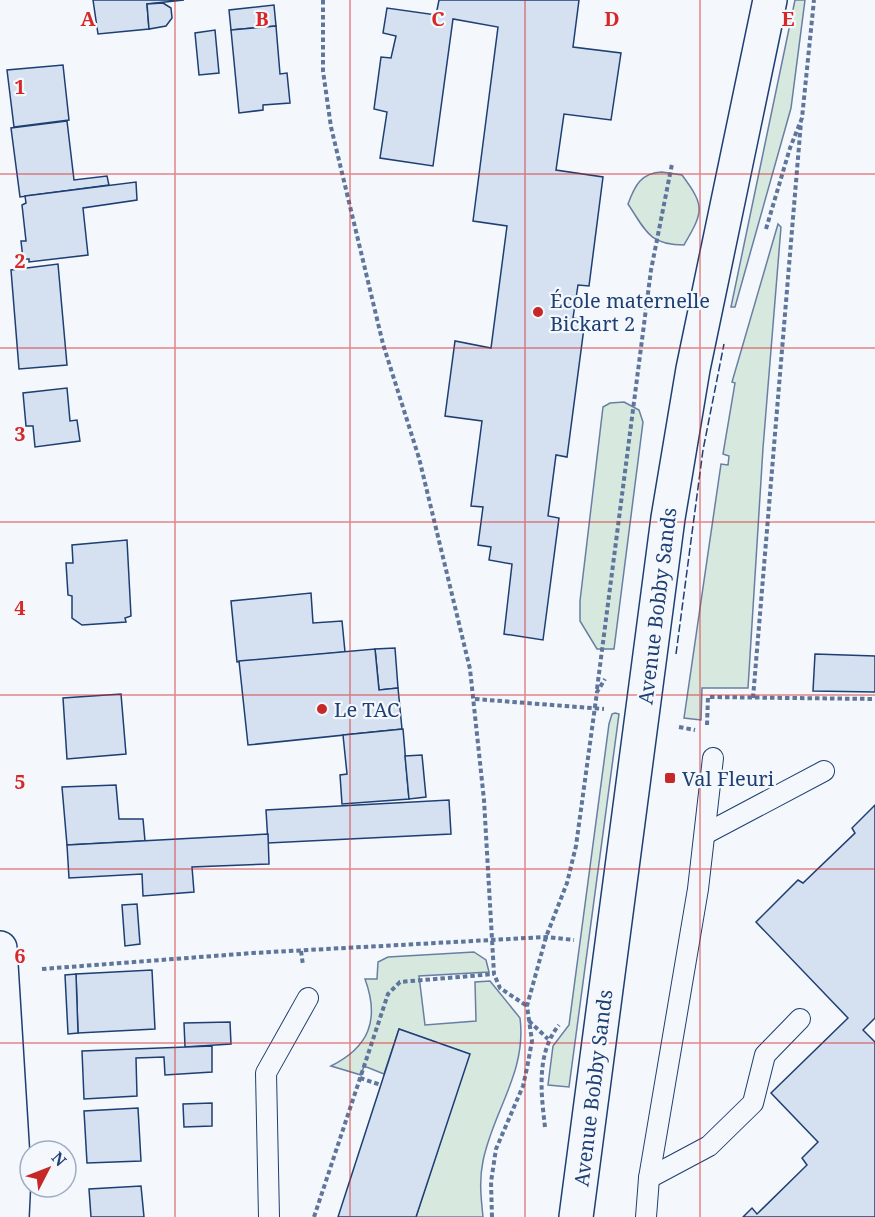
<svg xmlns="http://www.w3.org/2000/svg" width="875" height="1217" viewBox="0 0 875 1217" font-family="'Noto Serif',serif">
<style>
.green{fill:#d7e8df;stroke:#687fa3;stroke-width:1.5}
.building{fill:#d5e0f0;stroke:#1d3f73;stroke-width:1.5}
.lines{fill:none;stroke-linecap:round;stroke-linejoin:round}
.lane-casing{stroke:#1d3f73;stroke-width:22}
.street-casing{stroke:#1d3f73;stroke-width:36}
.secondary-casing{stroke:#1d3f73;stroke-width:36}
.path{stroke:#5e769c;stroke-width:4;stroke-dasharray:4.5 3;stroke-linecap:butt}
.lane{stroke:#f4f7fb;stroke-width:20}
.street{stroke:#f4f7fb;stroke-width:33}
.secondary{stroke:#f4f7fb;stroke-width:33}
.fence{stroke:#1d3f73;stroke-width:1.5;stroke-dasharray:8 3;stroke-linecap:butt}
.grid{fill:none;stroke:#d62828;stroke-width:1.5;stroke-opacity:0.55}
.poi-dot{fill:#c62828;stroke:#f4f7fb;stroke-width:2}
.labels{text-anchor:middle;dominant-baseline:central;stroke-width:4.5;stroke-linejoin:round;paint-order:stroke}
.poi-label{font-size:20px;fill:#1d3f73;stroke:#f4f7fb;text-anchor:start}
.street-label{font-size:20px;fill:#1d3f73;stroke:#f4f7fb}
.grid-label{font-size:20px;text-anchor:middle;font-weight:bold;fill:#d62828;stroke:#f4f7fb;stroke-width:4.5;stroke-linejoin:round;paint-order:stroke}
</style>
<rect width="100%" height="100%" fill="#f4f7fb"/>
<g class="green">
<path d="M 795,0 L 805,0 L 791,108 L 735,307 L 731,307 Z"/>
<path d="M 662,172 L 682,175 C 706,207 703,212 684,245 C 649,245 646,231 628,204 C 635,185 641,173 662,172 Z"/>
<path d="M 778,224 L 781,227 L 763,448 L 748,688 L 702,688 L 701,720 L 684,718 L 721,464 L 728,465 L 729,456 L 723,454 L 735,383 L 732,382 Z"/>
<path d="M 624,402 L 639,410 L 643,422 L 614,649 L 597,649 L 580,621 L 580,601 L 603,407 L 610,403 Z"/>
<path d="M 615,713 L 619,714 L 569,1087 L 548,1085 L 553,1046 L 569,1025 L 609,724 L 612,714 Z"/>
<path d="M 474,952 L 486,960 L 489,972 L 419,976 L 425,1025 L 476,1021 L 475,982 L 490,981 L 520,1018 C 527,1072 493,1111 483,1161 C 479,1180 481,1198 483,1217 L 416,1217 L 469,1054 L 399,1029 L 384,1074 L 364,1066 L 361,1075 L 331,1066 C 369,1047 380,1020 365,979 L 377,979 L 378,962 L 388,957 Z"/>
</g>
<g class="building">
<path d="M 93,0 L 184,0 L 147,4 L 149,29 L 98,34 Z"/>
<path d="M 439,0 L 579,0 L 573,47 L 621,53 L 611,120 L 564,114 L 556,170 L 603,177 L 589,286 L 578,285 L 573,318 L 585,320 L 567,457 L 556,455 L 548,516 L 559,518 L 543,640 L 504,634 L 512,564 L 489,560 L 491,547 L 478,545 L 483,507 L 471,506 L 482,421 L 445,416 L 455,341 L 491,348 L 507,226 L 473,221 L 498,27 L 453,19 L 433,166 L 380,158 L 387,112 L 374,109 L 381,57 L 391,58 L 396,36 L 383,33 L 387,8 L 436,15 Z"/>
<path d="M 163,3 L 171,8 L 172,18 L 166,26 L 149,29 L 147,4 Z"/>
<path d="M 274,5 L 276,26 L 231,30 L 229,10 Z"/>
<path d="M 276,26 L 280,74 L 287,73 L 290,103 L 263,105 L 263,110 L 239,113 L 231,30 Z"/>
<path d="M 215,30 L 219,73 L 199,75 L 195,33 Z"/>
<path d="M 63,65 L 69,120 L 14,127 L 7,70 Z"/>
<path d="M 67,121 L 74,180 L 107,176 L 109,185 L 20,197 L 11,128 Z"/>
<path d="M 136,182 L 137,200 L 83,208 L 88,255 L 29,262 L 29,259 L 23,259 L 21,241 L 26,241 L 22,205 L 26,203 L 25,196 Z"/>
<path d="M 58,264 L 67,365 L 19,369 L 11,270 Z"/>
<path d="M 67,388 L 70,421 L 77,420 L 80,441 L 35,447 L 33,426 L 26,426 L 23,393 Z"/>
<path d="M 127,540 L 131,616 L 125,618 L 126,622 L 82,625 L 72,618 L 72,596 L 68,595 L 66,563 L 73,563 L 72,545 Z"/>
<path d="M 311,593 L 313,623 L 342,621 L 345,652 L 237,662 L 231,601 Z"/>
<path d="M 395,648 L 398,688 L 379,690 L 375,649 Z"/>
<path d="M 375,649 L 379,690 L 398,688 L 402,729 L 248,745 L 239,661 Z"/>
<path d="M 815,654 L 875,656 L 875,692 L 813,691 Z"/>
<path d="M 121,694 L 126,754 L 67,759 L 63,698 Z"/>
<path d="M 403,729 L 409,799 L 342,804 L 340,775 L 347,774 L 343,735 Z"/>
<path d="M 422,755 L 426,797 L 409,799 L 405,756 Z"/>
<path d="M 116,785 L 119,819 L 143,819 L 145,841 L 67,845 L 62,787 Z"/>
<path d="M 449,800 L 451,834 L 268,843 L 266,810 Z"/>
<path d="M 875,805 L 875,1018 L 863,1030 L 875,1042 L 875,1217 L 743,1217 L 752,1208 L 757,1214 L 807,1165 L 802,1158 L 818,1142 L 771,1093 L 848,1018 L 756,922 L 798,880 L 803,883 L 855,833 L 852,828 Z"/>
<path d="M 268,834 L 269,864 L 192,867 L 194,892 L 143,896 L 142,874 L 69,878 L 67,845 Z"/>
<path d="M 137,904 L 140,944 L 125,946 L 122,905 Z"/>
<path d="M 152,970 L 155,1029 L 78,1033 L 76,974 Z"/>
<path d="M 76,974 L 78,1033 L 68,1034 L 65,975 Z"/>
<path d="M 230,1022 L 231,1044 L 185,1047 L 184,1023 Z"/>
<path d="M 399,1029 L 470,1054 L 416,1217 L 338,1217 Z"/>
<path d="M 212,1046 L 212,1072 L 165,1075 L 164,1057 L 136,1058 L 137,1096 L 84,1099 L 82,1051 Z"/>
<path d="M 212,1103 L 212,1126 L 184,1127 L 183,1104 Z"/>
<path d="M 138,1108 L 141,1161 L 87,1163 L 84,1111 Z"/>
<path d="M 141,1186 L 144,1217 L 91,1217 L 89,1189 Z"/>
</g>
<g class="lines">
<defs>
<g id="lane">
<path d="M 705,834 L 824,771"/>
<path d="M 649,1178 L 709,1146 L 753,1103 L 765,1055 L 800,1019"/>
<path d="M 269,1217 L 266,1073 L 308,998"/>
<path d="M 646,1217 L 649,1178 L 698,889 L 713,758"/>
</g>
<path id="street" d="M 0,948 L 14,1175 L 12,1217"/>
<path id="secondary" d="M 576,1217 L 668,518 L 693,369 L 770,0"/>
</defs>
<use href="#lane" class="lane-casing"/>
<use href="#street" class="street-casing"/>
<use href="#secondary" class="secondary-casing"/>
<g class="path">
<path d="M 323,0 L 323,71 L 331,127 L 383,344 L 419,458 L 470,669 L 484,800 L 494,974 L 500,988 L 527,1006"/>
<path d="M 766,229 L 790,148 L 802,118 L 814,0"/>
<path d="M 597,689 L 651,270 L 672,164"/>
<path d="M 753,698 L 801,122"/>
<path d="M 475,699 L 604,709"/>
<path d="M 707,725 L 708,697 L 875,699"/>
<path d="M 679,727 L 695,730"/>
<path d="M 301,951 L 303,965"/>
<path d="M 42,969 L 253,953 L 546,937 L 574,940"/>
<path d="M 529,1021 L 548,1039"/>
<path d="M 360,1078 L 381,1085"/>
<path d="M 545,1127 C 541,1093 536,1053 559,1025"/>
<path d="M 314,1217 L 388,994 L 400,982 L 494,974"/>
<path d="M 492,1217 L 491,1182 L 496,1149 L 523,1086 L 527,1068 L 532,1041 L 527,1006 L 546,937 L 567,883 L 576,846 L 597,692 L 605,679"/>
</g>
<use href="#lane" class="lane"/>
<use href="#street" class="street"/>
<use href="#secondary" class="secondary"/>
<path class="fence" d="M 676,654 L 703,450 L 724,344"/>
</g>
<path class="grid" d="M 175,0 L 175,1217M 350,0 L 350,1217M 525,0 L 525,1217M 700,0 L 700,1217M 0,174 L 875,174M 0,348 L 875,348M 0,522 L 875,522M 0,695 L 875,695M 0,869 L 875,869M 0,1043 L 875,1043"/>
<g class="poi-dot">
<circle cx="538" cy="312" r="6"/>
<circle cx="322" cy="709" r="6"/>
<rect x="664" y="772" width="12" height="12" rx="3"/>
</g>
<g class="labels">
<g class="poi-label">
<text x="550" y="300">École maternelle<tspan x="550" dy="23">Bickart 2</tspan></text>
<text x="334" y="709">Le TAC</text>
<text x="682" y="778">Val Fleuri</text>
</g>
<g class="street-label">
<text transform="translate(657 606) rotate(-83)">Avenue Bobby Sands</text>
<text transform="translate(593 1088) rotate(-83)">Avenue Bobby Sands</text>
</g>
</g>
<g class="grid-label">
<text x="88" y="26">A</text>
<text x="262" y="26">B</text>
<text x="438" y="26">C</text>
<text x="612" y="26">D</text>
<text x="788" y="26">E</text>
<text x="20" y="94">1</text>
<text x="20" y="268">2</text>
<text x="20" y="441">3</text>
<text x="20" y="615">4</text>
<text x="20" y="789">5</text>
<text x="20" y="963">6</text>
</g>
<g transform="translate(48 1169) rotate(48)"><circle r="28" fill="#f4f7fb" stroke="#9eadc5" stroke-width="1.5"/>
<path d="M0-4.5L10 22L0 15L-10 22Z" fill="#c62828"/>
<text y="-9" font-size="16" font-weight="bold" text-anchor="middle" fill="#1d3f73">N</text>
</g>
</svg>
